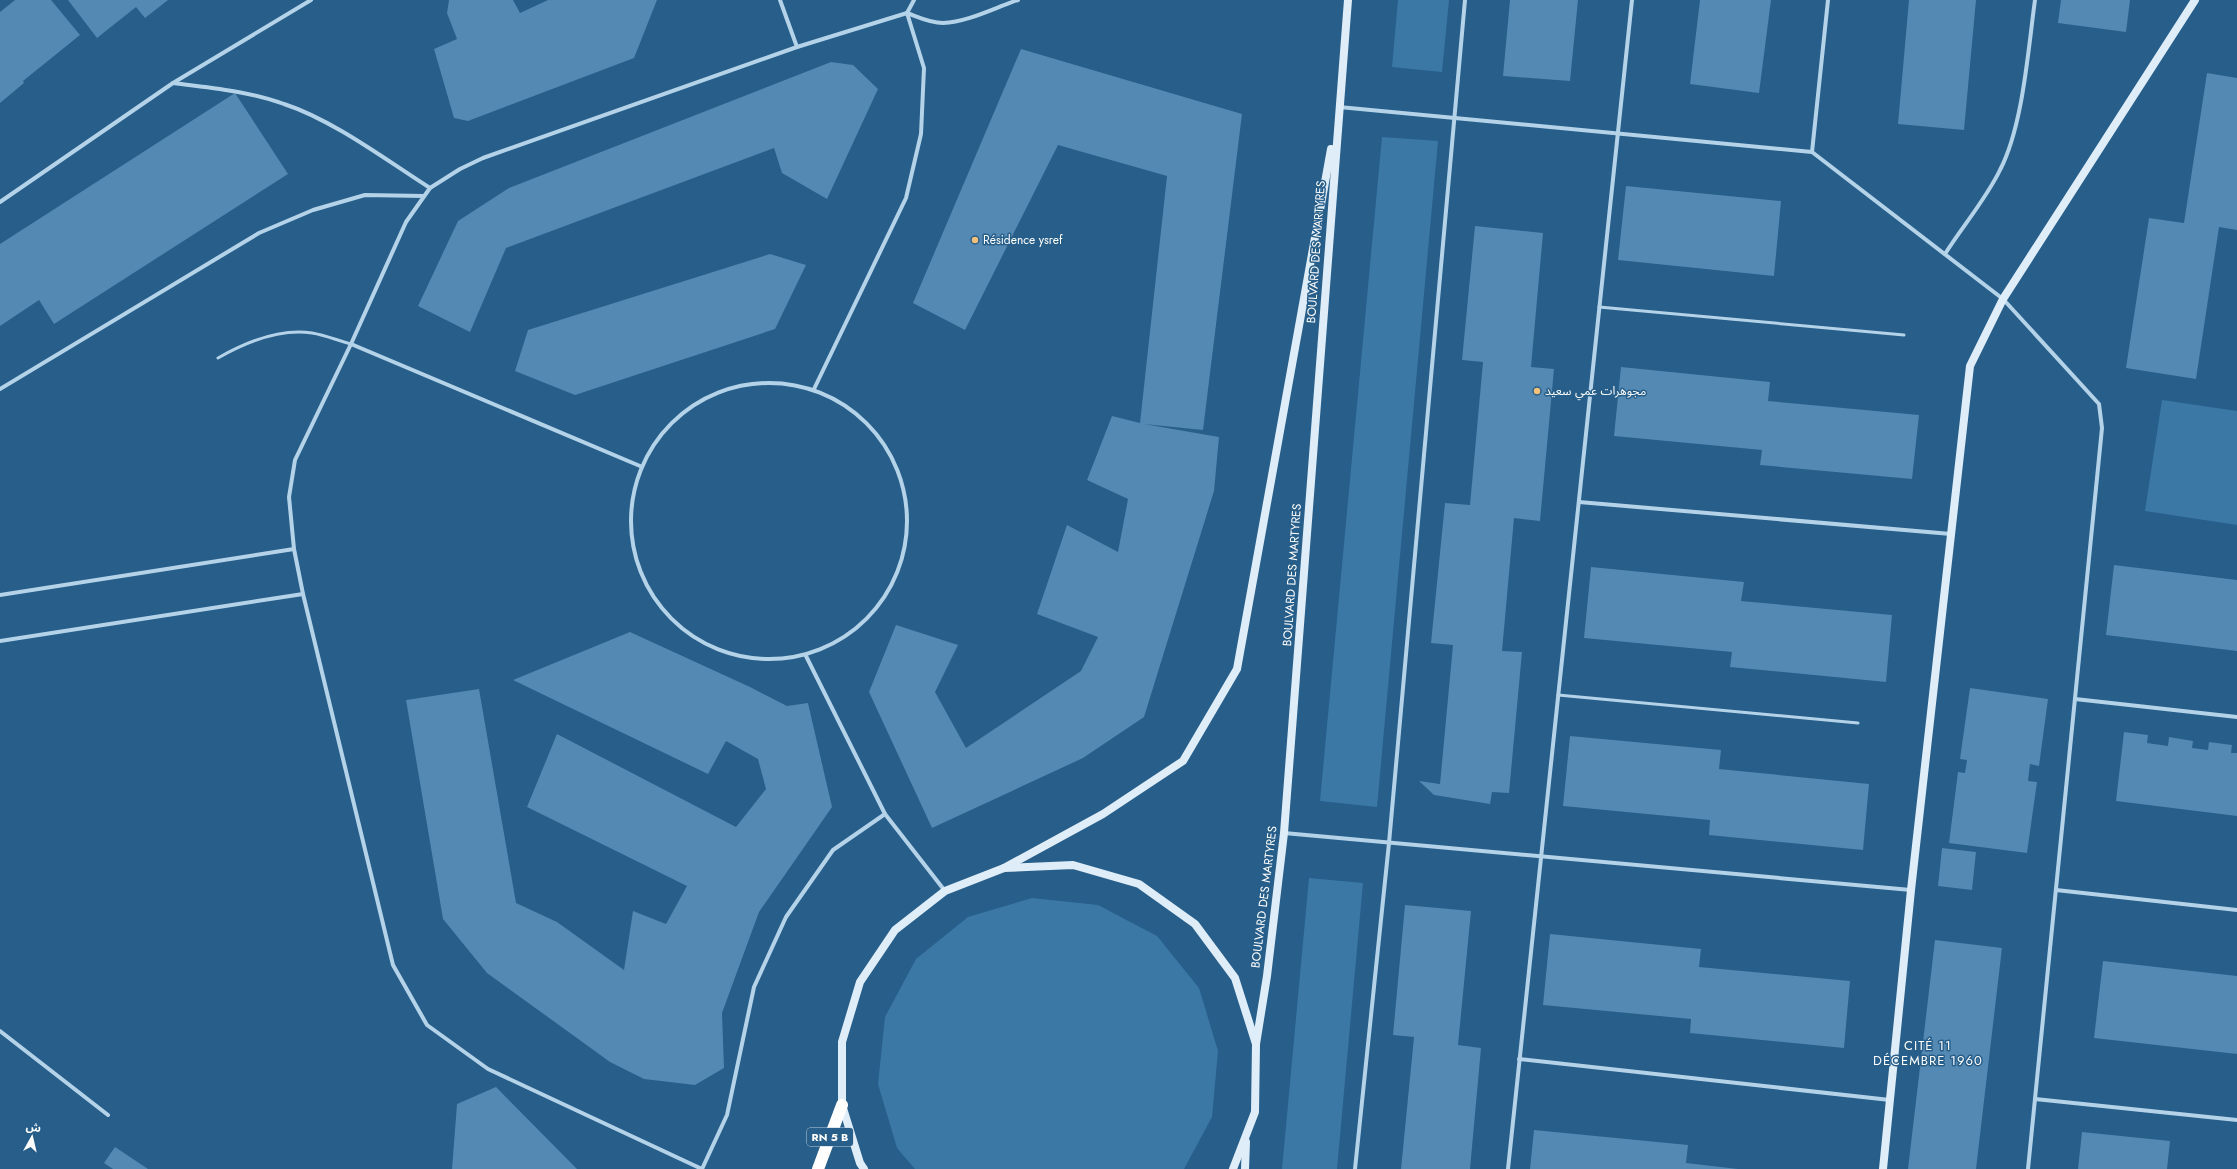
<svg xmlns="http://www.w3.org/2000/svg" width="2237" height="1169" viewBox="0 0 2237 1169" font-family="Jost,'Noto Sans Arabic',sans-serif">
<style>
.green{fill:#3b78a6}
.building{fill:#5389b2}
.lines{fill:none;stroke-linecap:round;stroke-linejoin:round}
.lane{stroke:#b4d3e9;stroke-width:3}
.street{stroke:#b4d3e9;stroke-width:4}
.secondary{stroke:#deedf8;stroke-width:8}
.highway{stroke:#fff;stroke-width:12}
.poi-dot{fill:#f2c079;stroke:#275e8a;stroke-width:1.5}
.labels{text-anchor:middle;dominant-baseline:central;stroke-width:3;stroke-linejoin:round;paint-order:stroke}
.shield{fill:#275e8a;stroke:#becfdc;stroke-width:1}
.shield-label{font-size:11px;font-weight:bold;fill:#fff}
.poi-label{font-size:12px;fill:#fff;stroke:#275e8a;text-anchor:start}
.street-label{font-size:12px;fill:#fff;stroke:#275e8a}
.neighbourhood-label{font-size:13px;letter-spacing:1px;fill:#fff;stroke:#275e8a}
</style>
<rect width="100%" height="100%" fill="#275e8a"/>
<g class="green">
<path d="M 1398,0 L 1449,0 L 1442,72 L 1392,67 Z"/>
<path d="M 1382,137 L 1438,141 L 1377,807 L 1320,801 Z"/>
<path d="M 2162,400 L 2237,411 L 2237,525 L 2145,511 Z"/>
<path d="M 1309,878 L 1363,883 L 1337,1169 L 1282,1169 Z"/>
<path d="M 1032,898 L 1098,905 L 1157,936 L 1199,988 L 1218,1051 L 1212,1117 L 1184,1169 L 915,1169 L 897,1148 L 878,1084 L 885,1017 L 916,959 L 968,917 Z"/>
</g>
<g class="building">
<path d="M 15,0 L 51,0 L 80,35 L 23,81 L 24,83 L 0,103 L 0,12 Z"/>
<path d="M 68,0 L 168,0 L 145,18 L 136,7 L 97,38 Z"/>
<path d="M 449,0 L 513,0 L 520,13 L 548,0 L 657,0 L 634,58 L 468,121 L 454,118 L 434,49 L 457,39 L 447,13 Z"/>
<path d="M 1510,0 L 1578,0 L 1570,81 L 1503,76 Z"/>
<path d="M 1700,0 L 1771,0 L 1759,93 L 1690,84 Z"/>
<path d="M 1909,0 L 1976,0 L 1964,130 L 1898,124 Z"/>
<path d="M 2061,0 L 2130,0 L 2126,32 L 2058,23 Z"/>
<path d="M 1021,49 L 1242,114 L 1203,430 L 1144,424 L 1219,437 L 1214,491 L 1144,717 L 1083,758 L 932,828 L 869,692 L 896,625 L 958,645 L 935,692 L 966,748 L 1081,671 L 1098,637 L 1037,614 L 1067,525 L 1118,552 L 1128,499 L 1087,480 L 1112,416 L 1140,423 L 1167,176 L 1058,145 L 965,330 L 913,303 Z"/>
<path d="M 831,62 L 853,65 L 878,89 L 827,199 L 782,173 L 774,148 L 506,248 L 470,332 L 418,306 L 458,221 L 509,188 Z"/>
<path d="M 2207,73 L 2237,78 L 2237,230 L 2219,227 L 2196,379 L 2126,368 L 2149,218 L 2184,223 Z"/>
<path d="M 235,93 L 288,174 L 54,324 L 39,300 L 0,326 L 0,244 Z"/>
<path d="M 1626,186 L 1781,201 L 1774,276 L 1618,260 Z"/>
<path d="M 1475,226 L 1543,233 L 1531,367 L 1554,369 L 1540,521 L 1514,518 L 1502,651 L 1522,652 L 1509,793 L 1492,792 L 1490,804 L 1434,795 L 1419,781 L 1440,784 L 1453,645 L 1431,643 L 1445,503 L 1470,505 L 1483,362 L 1462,360 Z"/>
<path d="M 770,254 L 806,265 L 775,329 L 575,395 L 515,371 L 528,330 Z"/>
<path d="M 1621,367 L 1770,382 L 1768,401 L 1919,415 L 1912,479 L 1760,465 L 1762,450 L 1614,436 Z"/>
<path d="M 2114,565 L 2237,580 L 2237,651 L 2106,635 Z"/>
<path d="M 1591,567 L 1744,582 L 1741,601 L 1892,615 L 1886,682 L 1730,667 L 1732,652 L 1584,638 Z"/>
<path d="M 630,632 L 750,687 L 787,706 L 808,703 L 832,807 L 759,912 L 722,1013 L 724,1068 L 695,1085 L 644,1079 L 610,1062 L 487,973 L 443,919 L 406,700 L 479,689 L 516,903 L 557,922 L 624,970 L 633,911 L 666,924 L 687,886 L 527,807 L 557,734 L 736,827 L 766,789 L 758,759 L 726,741 L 708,774 L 513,680 Z"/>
<path d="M 1970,688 L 2048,699 L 2039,766 L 2030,764 L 2028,781 L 2037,782 L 2027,853 L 1949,843 L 1958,772 L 1965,773 L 1967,760 L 1960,759 Z"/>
<path d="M 2124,732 L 2148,735 L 2147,743 L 2168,746 L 2169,737 L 2193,741 L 2192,748 L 2208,750 L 2209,742 L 2232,745 L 2231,753 L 2237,753 L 2237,816 L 2116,801 Z"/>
<path d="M 1570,736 L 1721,750 L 1719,769 L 1869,784 L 1863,850 L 1709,835 L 1710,820 L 1563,806 Z"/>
<path d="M 1942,848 L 1976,852 L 1972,890 L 1938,886 Z"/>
<path d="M 1405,905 L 1471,911 L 1458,1045 L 1481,1048 L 1470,1169 L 1401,1169 L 1414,1037 L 1393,1035 Z"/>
<path d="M 1550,934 L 1701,949 L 1699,967 L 1850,981 L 1844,1048 L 1690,1033 L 1691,1019 L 1543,1005 Z"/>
<path d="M 1935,940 L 2002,948 L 1976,1169 L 1908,1169 Z"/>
<path d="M 2103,961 L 2237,976 L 2237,1054 L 2094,1038 Z"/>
<path d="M 496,1087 L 577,1169 L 452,1169 L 457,1104 Z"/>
<path d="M 1534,1130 L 1688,1145 L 1686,1163 L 1738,1169 L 1530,1169 Z"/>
<path d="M 2082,1132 L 2170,1141 L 2167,1169 L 2078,1169 Z"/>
<path d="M 115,1147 L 148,1169 L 113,1169 L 104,1163 Z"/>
</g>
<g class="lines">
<g class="lane">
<path d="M 1599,307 L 1904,335"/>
<path d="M 218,358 C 246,342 279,328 312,333 C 325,335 339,341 351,344"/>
<path d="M 1558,695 L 1858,723"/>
</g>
<g class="street">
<path d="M 780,0 L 797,47"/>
<path d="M 173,83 C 210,88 249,91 284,104 C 333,120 386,160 430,188"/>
<path d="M 1339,107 L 1812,152 L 2003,299 L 2099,404 L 2102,428 L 2028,1169"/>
<path d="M 1812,152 L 1828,0"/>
<path d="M 0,202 L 173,83 L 311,0"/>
<path d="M 1945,254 C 1962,227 1986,199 2000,170 C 2023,126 2028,50 2035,0"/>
<path d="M 351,344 L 640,466"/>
<circle cx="769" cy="521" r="138"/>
<path d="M 0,389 L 259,233 L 313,210 L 365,195 L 424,196"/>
<path d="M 814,389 L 906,198 L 921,134 L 924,68 L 907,13 L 914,0"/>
<path d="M 1579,502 L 1951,534"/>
<path d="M 0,595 L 294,549"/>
<path d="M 0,641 L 303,594"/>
<path d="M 806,656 L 885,814 L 945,891"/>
<path d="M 2075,699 L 2237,717"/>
<path d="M 1284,833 L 1911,890"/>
<path d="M 2056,890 L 2237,910"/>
<path d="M 0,1031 L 108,1115"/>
<path d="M 1519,1059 L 1890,1100"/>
<path d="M 2035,1099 L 2237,1120"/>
<path d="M 702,1169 L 488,1069 L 427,1025 L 393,965 L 303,594 L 294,549 L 289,497 L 295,460 L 351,344 L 406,222 L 430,188 L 460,169 L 483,158 L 797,47 L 907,13 C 918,17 930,23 943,23 C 968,22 994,8 1018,0"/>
<path d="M 702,1169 L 727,1115 L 754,987 L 786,917 L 833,850 L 885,814"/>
<path d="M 1355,1169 L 1389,843 L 1465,0"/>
<path d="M 1508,1169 L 1632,0"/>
</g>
<g class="secondary">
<path d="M 1004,868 L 1103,814 L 1183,761 L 1237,669 L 1331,149"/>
<path d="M 1256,1044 L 1267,976 L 1284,833 L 1348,0"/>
<path d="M 864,1169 L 860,1163 L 842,1105 L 842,1042 L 860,982 L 895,930 L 945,891 L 1004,868 L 1073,865 L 1139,884 L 1195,924 L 1235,978 L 1256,1044 L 1255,1112 L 1233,1169"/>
<path d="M 1245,1169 L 1246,1142"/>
<path d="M 1883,1169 L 1911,890 L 1970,366 L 2003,299 L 2195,0"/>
</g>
<path class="highway" d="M 818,1169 L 842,1105"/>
</g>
<g class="poi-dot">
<circle cx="975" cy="240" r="4"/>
<circle cx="1537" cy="391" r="4"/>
</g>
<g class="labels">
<rect class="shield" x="807" y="1128" width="46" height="18" rx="3"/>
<g class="shield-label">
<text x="830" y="1137">RN 5 B</text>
</g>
<g class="poi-label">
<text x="983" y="240">Résidence ysref</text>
<text x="1545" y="391">مجوهرات عمي سعيد</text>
</g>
<g class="street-label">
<text transform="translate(1316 252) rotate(-86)">BOULVARD DES MARTYRES</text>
<text transform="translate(1292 575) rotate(-86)">BOULVARD DES MARTYRES</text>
<text transform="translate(1264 897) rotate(-83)">BOULVARD DES MARTYRES</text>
</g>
<g class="neighbourhood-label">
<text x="1928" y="1045">CITÉ 11<tspan x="1928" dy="15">DÉCEMBRE 1960</tspan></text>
</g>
</g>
<g transform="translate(32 1137) rotate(8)" stroke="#275e8a" stroke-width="3" paint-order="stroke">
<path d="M0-3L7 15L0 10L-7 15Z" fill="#ffffff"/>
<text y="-6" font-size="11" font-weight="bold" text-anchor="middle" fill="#ffffff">ش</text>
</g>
</svg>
